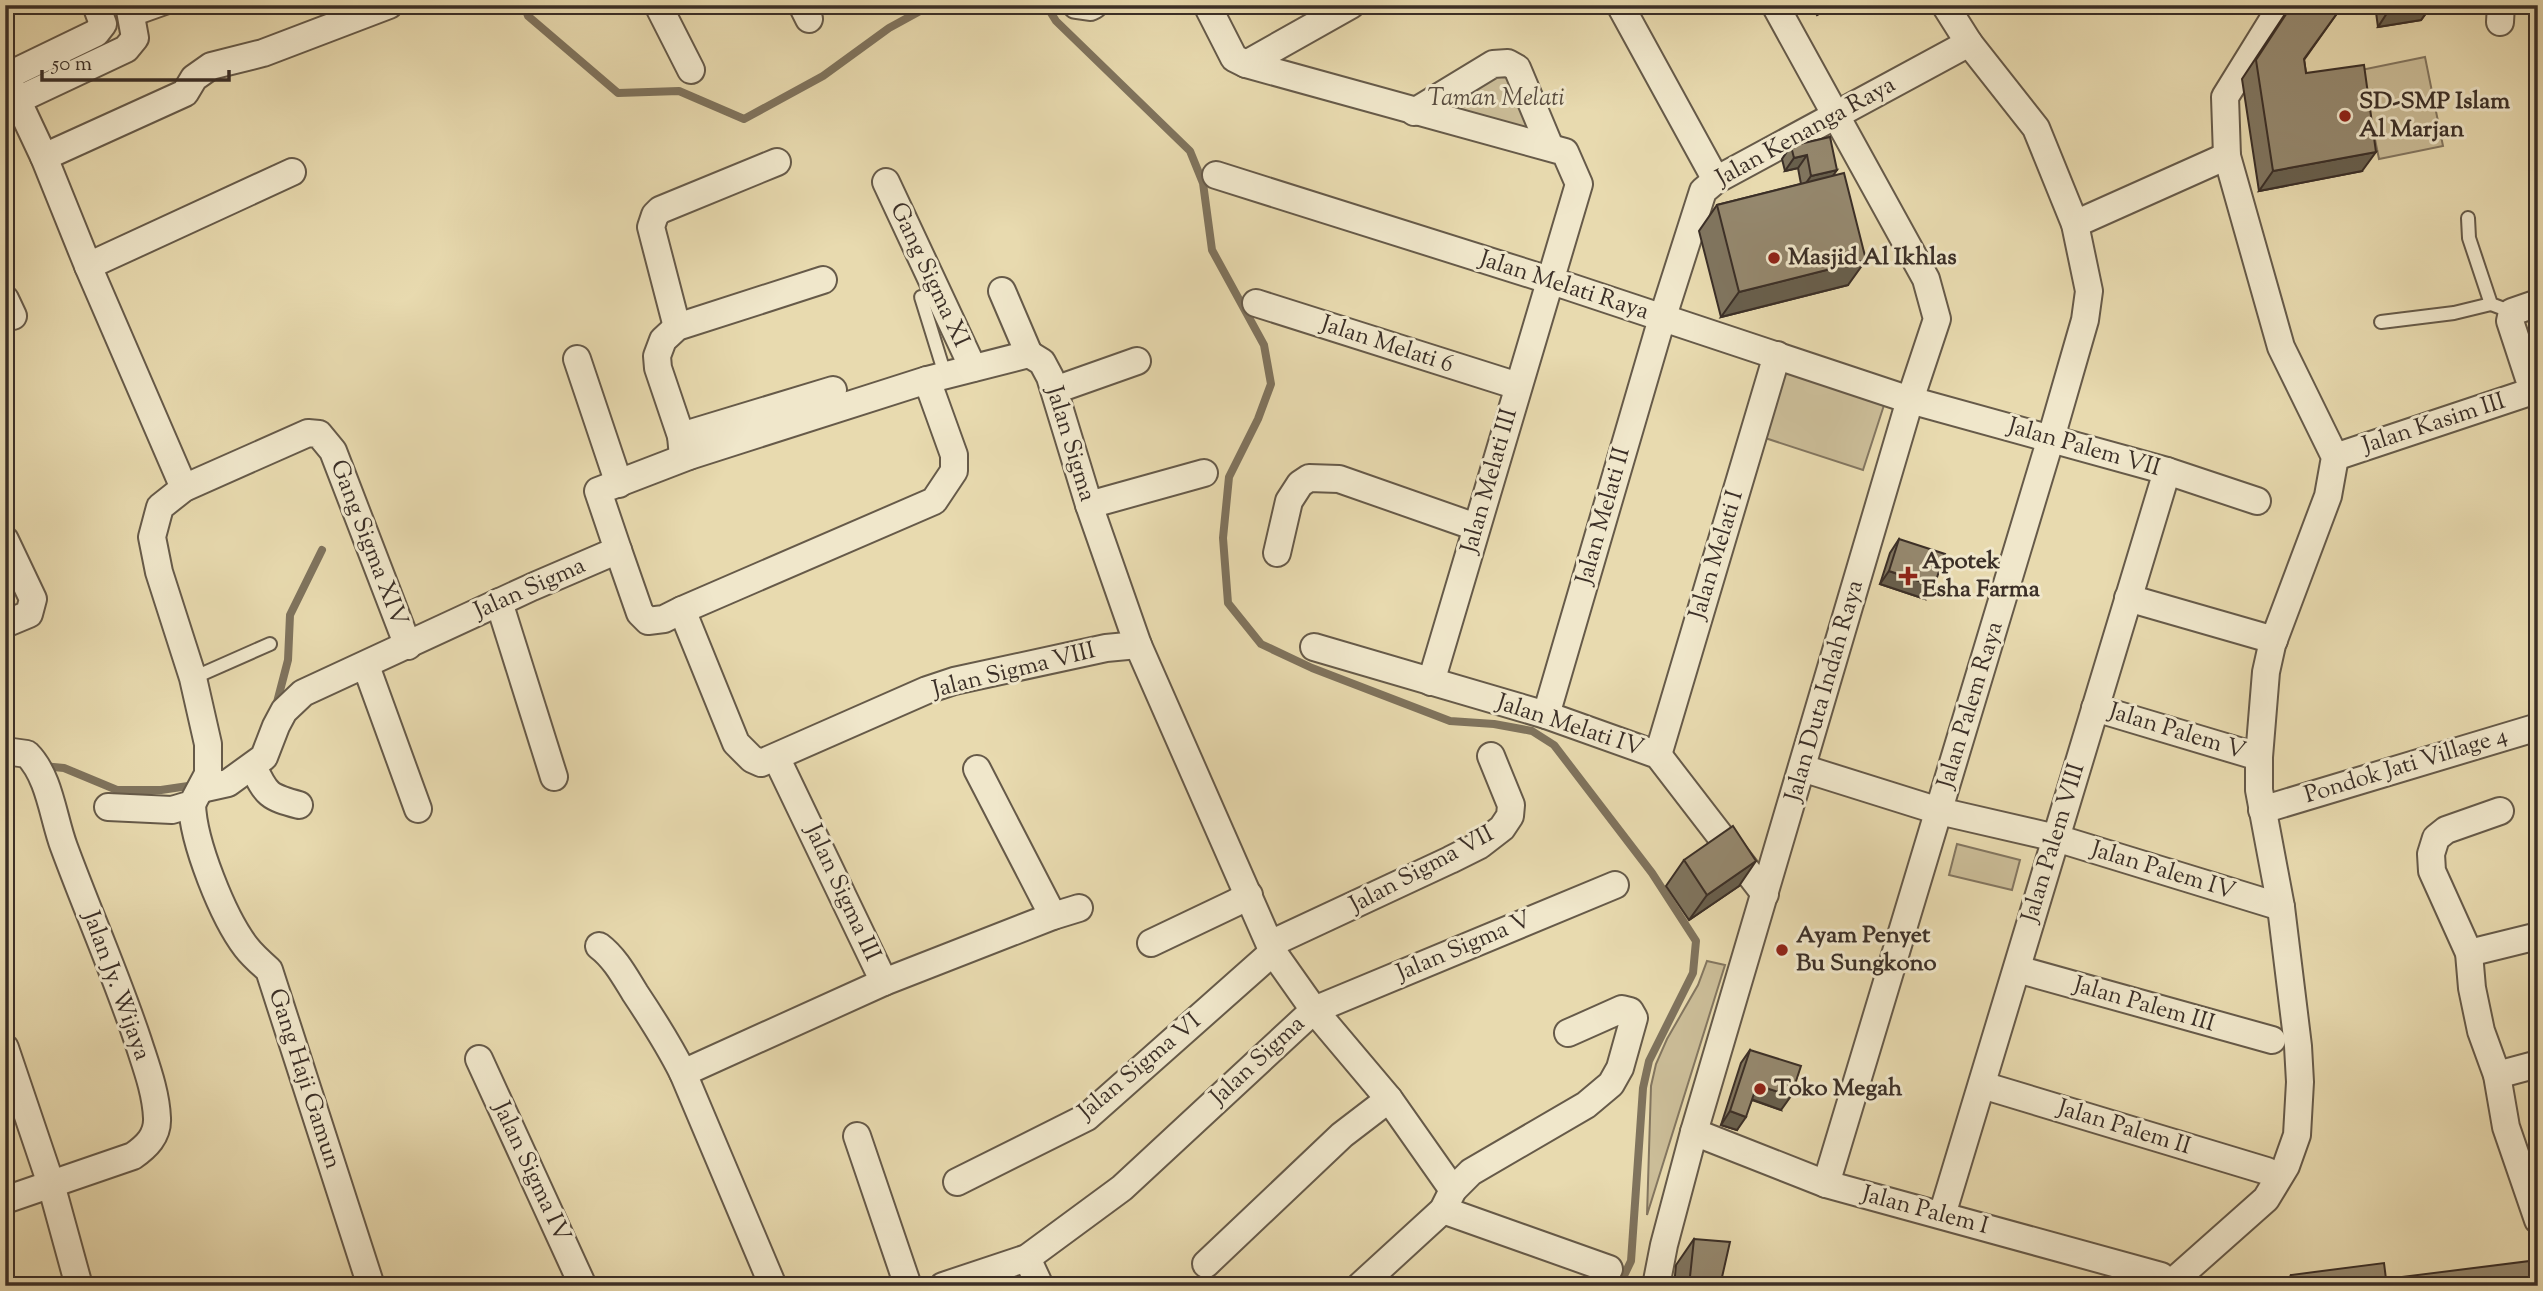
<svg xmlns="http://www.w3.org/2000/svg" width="2543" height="1291" viewBox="0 0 2543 1291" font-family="'Sorts Mill Goudy',serif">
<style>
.green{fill:#cbbd98;stroke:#837660;stroke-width:2}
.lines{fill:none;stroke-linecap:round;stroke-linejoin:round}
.stream{stroke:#7f735d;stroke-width:8}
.service-casing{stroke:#665a49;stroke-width:16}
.minor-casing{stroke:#665a49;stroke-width:30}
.service{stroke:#f0e7cb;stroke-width:12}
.minor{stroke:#f0e7cb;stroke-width:26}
.wall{fill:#80755f;stroke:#3b2f27;stroke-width:2}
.shaded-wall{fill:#685f4d;stroke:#3b2f27;stroke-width:2}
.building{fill:#95886e;stroke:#3b2f27;stroke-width:2}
.poi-dot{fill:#8f2418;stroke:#f0e7cb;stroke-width:2.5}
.labels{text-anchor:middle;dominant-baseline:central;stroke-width:6;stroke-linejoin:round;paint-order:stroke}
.park-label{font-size:24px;font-style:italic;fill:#584b3e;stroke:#f0e7cb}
.poi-label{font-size:24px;font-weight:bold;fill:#3b2f27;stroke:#f0e7cb;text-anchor:start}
.street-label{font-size:24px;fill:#3b2f27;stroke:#f0e7cb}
</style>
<rect width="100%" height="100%" fill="#e8daaf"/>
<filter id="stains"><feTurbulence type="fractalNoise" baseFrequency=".00286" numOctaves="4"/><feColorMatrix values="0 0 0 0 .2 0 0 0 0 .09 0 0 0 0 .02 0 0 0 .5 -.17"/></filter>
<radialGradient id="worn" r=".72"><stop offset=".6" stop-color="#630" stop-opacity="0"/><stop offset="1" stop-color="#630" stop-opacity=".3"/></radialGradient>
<g class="green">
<path d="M 2425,57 L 2443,146 L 2379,159 L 2361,70 Z"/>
<path d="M 1505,68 L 1543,138 L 1430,110 Z"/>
<path d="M 1775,367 L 1885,402 L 1863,470 L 1753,434 Z"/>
<path d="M 1957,844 L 2020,860 L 2012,890 L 1949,875 Z"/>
<path d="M 1707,961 L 1725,965 L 1647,1215 L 1651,1086 L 1656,1064 L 1667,1039 L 1698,985 Z"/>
</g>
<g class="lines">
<g class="stream">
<path d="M 524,5 L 528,16 L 618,93 L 679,91 L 744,119 L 823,76 L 889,28 L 931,5"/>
<path d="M 1046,5 L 1056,21 L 1190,151 L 1203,183 L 1212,250 L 1264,345 L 1271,384 L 1258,419 L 1229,477 L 1223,538 L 1228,603 L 1261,644 L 1312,668 L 1450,721 L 1494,724 L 1532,731 L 1554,745 L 1652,873 L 1696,941 L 1693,973 L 1649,1061 L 1643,1088 L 1631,1261 L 1619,1286"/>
<path d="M 276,706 L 288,660 L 290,615 L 322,550"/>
<path d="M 43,766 L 64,768 L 117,790 L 161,790 L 195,785"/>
</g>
<defs>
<g id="service">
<path d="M 132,20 L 174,5"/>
<path d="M 2468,218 L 2469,238 L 2491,304 L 2512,312"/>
<path d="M 921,297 L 943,368 L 950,374"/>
<path d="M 2381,322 L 2454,313 L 2491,304"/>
<path d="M 193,678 L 270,644"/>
</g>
<g id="minor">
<path d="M 658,5 L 691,70"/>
<path d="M 802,5 L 809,19"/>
<path d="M 1076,5 L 1090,7 L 1094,5"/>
<path d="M 1207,5 L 1234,58 L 1246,64 L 1565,152 L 1579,184 L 1431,682"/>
<path d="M 1620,5 L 1716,180"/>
<path d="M 2500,22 L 2501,5"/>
<path d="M 1246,64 L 1351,5"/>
<path d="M 5,74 L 44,157 L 88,266 L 184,488"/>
<path d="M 7,76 L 96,33 L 103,24 L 96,5"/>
<path d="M 5,106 L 126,49 L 135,38 L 129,5"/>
<path d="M 1414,112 L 1493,64 L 1508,63 L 1517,68 L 1550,147"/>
<path d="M 44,157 L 185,93 L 194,78 L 211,66 L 263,53 L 389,5"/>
<path d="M 1216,175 L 1549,280 L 1910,400 L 2167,471 L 2257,501"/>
<path d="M 886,182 L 973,368"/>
<path d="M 2075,224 L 2227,156"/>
<path d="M 88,266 L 292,172"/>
<path d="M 1002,291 L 1029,354"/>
<path d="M 5,299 L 13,316"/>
<path d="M 1256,303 L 1518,386"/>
<path d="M 677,327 L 651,227 L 655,215 L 660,210 L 777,162"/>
<path d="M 577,359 L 619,484"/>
<path d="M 927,380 L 954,455 L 954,471 L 934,501 L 682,610 L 736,743 L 752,759 L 761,763 L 927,690 L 954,681 L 1106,648 L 1138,645"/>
<path d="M 1055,390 L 1137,361"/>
<path d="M 681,436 L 833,390"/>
<path d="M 689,456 L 683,457 L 681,436 L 658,368 L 657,356 L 663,340 L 677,327 L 823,280"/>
<path d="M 2335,457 L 2533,391 L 2510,321 L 2512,312 L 2538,303"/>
<path d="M 1089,505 L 1204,473"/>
<path d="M 5,540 L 33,599 L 29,614 L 5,624"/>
<path d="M 618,550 L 640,613 L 648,621 L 664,619 L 682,610"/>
<path d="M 1277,553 L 1289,501 L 1300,484 L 1309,478 L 1339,479 L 1476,527"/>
<path d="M 2128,598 L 2274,640"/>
<path d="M 499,602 L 554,777"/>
<path d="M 1314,647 L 1546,715 L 1658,755 L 1765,894"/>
<path d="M 366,666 L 418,809"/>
<path d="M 2095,708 L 2259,757"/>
<path d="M 1546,715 L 1658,332 L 1703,191 L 1716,180 L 1969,43"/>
<path d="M 5,751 L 27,754 C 50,777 53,818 64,847 C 88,912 116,975 138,1041 C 146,1066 156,1092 157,1118 C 158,1136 146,1147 133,1156 L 5,1200"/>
<path d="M 1658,755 L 1777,355"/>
<path d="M 776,757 L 884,982"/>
<path d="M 253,766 C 266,795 269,797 299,805"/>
<path d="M 1802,768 L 1939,811 L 2056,838 L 2281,907"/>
<path d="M 977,769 L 1053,916"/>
<path d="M 201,789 L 228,783 L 264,757 L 276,726 L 284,711 L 303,693 L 532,587 L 618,550 L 598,491 L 689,456 L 927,380 L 1029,354 L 1042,362 L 1050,377 L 1089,505 L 1138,645 L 1273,952 L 1314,1010 L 1389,1099 L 1453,1190"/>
<path d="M 192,804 C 193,842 223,917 246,947 C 252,955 261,963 269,970 L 371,1286"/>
<path d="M 108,807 L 172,810 L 192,804 L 208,774 L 208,744 L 193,678 L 159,572 L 152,537 L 160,507 L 184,488 L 308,433 L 319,434 L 333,451 L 408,646"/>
<path d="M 2262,810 L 2538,727"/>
<path d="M 2500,811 L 2446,830 L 2436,838 L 2431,854 L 2432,871 L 2469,953 L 2472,988 L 2481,1031 L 2497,1075 L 2506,1127 L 2538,1220"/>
<path d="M 1151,943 L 1235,903 L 1249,895"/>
<path d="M 1270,944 L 1450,860 L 1480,845 L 1502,828 L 1510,816 L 1511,805 L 1491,756"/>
<path d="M 599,946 C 615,958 625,977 635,993 C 653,1020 669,1045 683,1073 L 773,1286"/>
<path d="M 2469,953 L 2538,936"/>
<path d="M 2017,969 L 2272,1040"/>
<path d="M 5,1048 L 51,1184 L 79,1286"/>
<path d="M 479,1059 L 583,1286"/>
<path d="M 683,1073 L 884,982 L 1053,916 L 1079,908"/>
<path d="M 2497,1075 L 2538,1064"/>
<path d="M 1982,1085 L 2267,1171"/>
<path d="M 1694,1132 L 1826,1184 L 2161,1276"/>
<path d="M 857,1136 L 908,1286"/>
<path d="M 957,1182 L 1087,1117 L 1273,952"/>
<path d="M 1826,1184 L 2051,438 L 2085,320 L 2089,291 L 2075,224 L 2036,128 L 1969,43 L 1945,5"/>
<path d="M 1443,1210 L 1609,1269"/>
<path d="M 1942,1215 L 2167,471"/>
<path d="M 1027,1258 L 1040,1286"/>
<path d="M 1206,1264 L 1342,1135 L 1389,1099"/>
<path d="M 943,1286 L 1027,1258 L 1122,1188 L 1314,1010 L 1615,885"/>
<path d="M 1360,1286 L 1443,1210 L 1453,1190 L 1471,1172 L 1586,1105 L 1611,1084 L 1620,1068 L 1634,1018 L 1630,1011 L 1622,1009 L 1568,1033"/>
<path d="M 1656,1286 L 1664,1245 L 1694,1132 L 1910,400 L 1937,319 L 1926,279 L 1775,5"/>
<path d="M 2168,1286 L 2266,1199 L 2286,1166 L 2297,1135 L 2300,1082 L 2298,1046 L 2281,907 L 2259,790 L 2259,757 L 2266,672 L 2272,645 L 2328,496 L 2335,457 L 2281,347 L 2227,156 L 2225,97 L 2282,5"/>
</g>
</defs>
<use href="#service" class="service-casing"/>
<use href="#minor" class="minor-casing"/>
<use href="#service" class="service"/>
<use href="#minor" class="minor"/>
</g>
<g class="wall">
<path d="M 1811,5 L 1833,5 L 1817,15 Z"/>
<path d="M 2291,5 L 2343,5 L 2304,60 L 2306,73 L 2362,171 L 2259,191 L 2242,79 Z"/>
<path d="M 2375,5 L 2432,5 L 2421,20 L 2378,27 Z"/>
<path d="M 1830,137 L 1833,176 L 1848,285 L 1721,317 L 1699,231 L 1717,205 L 1801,184 L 1798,168 L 1785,171 L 1782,159 L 1791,146 Z"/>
<path d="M 1899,539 L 1925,599 L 1880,584 L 1890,553 Z"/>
<path d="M 1684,860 L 1739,886 L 1689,920 L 1666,886 Z"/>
<path d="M 1750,1050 L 1781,1110 L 1752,1100 L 1737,1130 L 1721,1125 L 1741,1063 Z"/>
<path d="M 1694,1239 L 1720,1286 L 1674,1286 L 1676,1265 Z"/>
<path d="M 2291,1275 L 2386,1279 L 2538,1286 L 2284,1286 Z"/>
</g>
<g class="shaded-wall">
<path d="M 1824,5 L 1833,5 L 1817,15 Z"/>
<path d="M 2405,5 L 2432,5 L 2421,20 L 2378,27 L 2391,7 Z"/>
<path d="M 2376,152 L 2362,171 L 2259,191 L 2273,171 Z"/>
<path d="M 1807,155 L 1798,168 L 1785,171 L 1794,158 Z"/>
<path d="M 1837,170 L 1828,183 L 1802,189 L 1811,176 Z"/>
<path d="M 1866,260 L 1848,285 L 1721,317 L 1739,292 Z"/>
<path d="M 1889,571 L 1934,586 L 1925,599 L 1880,584 Z"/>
<path d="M 1756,861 L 1739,886 L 1689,920 L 1707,895 Z"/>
<path d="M 1757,1085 L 1791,1096 L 1781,1110 L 1748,1098 Z"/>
<path d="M 1730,1111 L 1746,1117 L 1737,1130 L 1721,1125 Z"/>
</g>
<g class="building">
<path d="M 2292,5 L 2343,5 L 2304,59 L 2306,73 L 2364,65 L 2376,152 L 2273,171 L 2256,60 Z"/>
<path d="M 1830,137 L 1837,170 L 1811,176 L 1807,155 L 1794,158 L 1791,146 Z"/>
<path d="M 1844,173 L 1866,260 L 1739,292 L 1717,205 Z"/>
<path d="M 1899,539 L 1945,554 L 1934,586 L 1889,571 Z"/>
<path d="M 1733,826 L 1756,861 L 1707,895 L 1684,860 Z"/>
<path d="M 1750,1050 L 1801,1066 L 1791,1096 L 1757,1085 L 1746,1117 L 1730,1111 Z"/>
<path d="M 1694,1239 L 1730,1242 L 1720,1286 L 1689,1286 Z"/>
<path d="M 2538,1260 L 2538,1286 L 2293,1286 L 2291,1275 L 2384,1263 L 2386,1279 Z"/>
</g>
<g class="poi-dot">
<circle cx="2345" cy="116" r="7"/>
<circle cx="1774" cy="258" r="7"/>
<path d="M1904.5 565.5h7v7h7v7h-7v7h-7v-7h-7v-7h7z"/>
<circle cx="1782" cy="950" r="7"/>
<circle cx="1760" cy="1089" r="7"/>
</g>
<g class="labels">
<g class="park-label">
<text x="1496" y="99">Taman Melati</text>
</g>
<g class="poi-label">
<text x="2359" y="102">SD-SMP Islam<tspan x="2359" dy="28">Al Marjan</tspan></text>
<text x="1788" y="258">Masjid Al Ikhlas</text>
<text x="1922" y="562">Apotek<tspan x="1922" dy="28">Esha Farma</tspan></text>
<text x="1796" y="936">Ayam Penyet<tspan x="1796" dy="28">Bu Sungkono</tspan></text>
<text x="1774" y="1089">Toko Megah</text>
</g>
<g class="street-label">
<text transform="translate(1806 132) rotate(-29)">Jalan Kenanga Raya</text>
<text transform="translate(929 275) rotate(65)">Gang Sigma XI</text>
<text transform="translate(1564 286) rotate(18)">Jalan Melati Raya</text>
<text transform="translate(1387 345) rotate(18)">Jalan Melati 6</text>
<text transform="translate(2434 424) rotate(-18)">Jalan Kasim III</text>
<text transform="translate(1070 444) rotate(73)">Jalan Sigma</text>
<text transform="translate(2084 448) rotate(16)">Jalan Palem VII</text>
<text transform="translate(1490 481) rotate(-74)">Jalan Melati III</text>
<text transform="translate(1604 516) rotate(-74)">Jalan Melati II</text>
<text transform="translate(368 543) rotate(69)">Gang Sigma XIV</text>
<text transform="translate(1717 555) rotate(-73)">Jalan Melati I</text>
<text transform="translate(530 589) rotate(-24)">Jalan Sigma</text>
<text transform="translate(1014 671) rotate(-14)">Jalan Sigma VIII</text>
<text transform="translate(1825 691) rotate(-74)">Jalan Duta Indah Raya</text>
<text transform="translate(1971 705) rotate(-73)">Jalan Palem Raya</text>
<text transform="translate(1570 726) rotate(18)">Jalan Melati IV</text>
<text transform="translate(2177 732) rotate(17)">Jalan Palem V</text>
<text transform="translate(2406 766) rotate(-17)">Pondok Jati Village 4</text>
<text transform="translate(2054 843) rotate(-73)">Jalan Palem VIII</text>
<text transform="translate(1422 870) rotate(-28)">Jalan Sigma VII</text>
<text transform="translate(2163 871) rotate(17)">Jalan Palem IV</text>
<text transform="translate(842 893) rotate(65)">Jalan Sigma III</text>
<text transform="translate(1464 947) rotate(-23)">Jalan Sigma V</text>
<text transform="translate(116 986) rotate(70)">Jalan Jy. Wijaya</text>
<text transform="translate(2144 1005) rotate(16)">Jalan Palem III</text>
<text transform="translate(1258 1061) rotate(-43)">Jalan Sigma</text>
<text transform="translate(1140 1067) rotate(-40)">Jalan Sigma VI</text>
<text transform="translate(304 1079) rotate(72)">Gang Haji Gamun</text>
<text transform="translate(2124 1128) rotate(17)">Jalan Palem II</text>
<text transform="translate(531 1172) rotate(65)">Jalan Sigma IV</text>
<text transform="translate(1925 1211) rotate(15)">Jalan Palem I</text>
</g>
</g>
<rect width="2543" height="1291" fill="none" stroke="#e8daaf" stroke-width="28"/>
<rect x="7" y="7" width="2529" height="1277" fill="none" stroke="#3b2f27" stroke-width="3.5"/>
<rect x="14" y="14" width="2515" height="1263" fill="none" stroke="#3b2f27" stroke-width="2"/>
<path d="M42 70v10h187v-10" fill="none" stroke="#3b2f27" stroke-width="3.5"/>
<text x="52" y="70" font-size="21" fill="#3b2f27" stroke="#f0e7cb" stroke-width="5" paint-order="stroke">50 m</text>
<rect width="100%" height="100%" filter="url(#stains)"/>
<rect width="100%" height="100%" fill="url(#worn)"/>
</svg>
